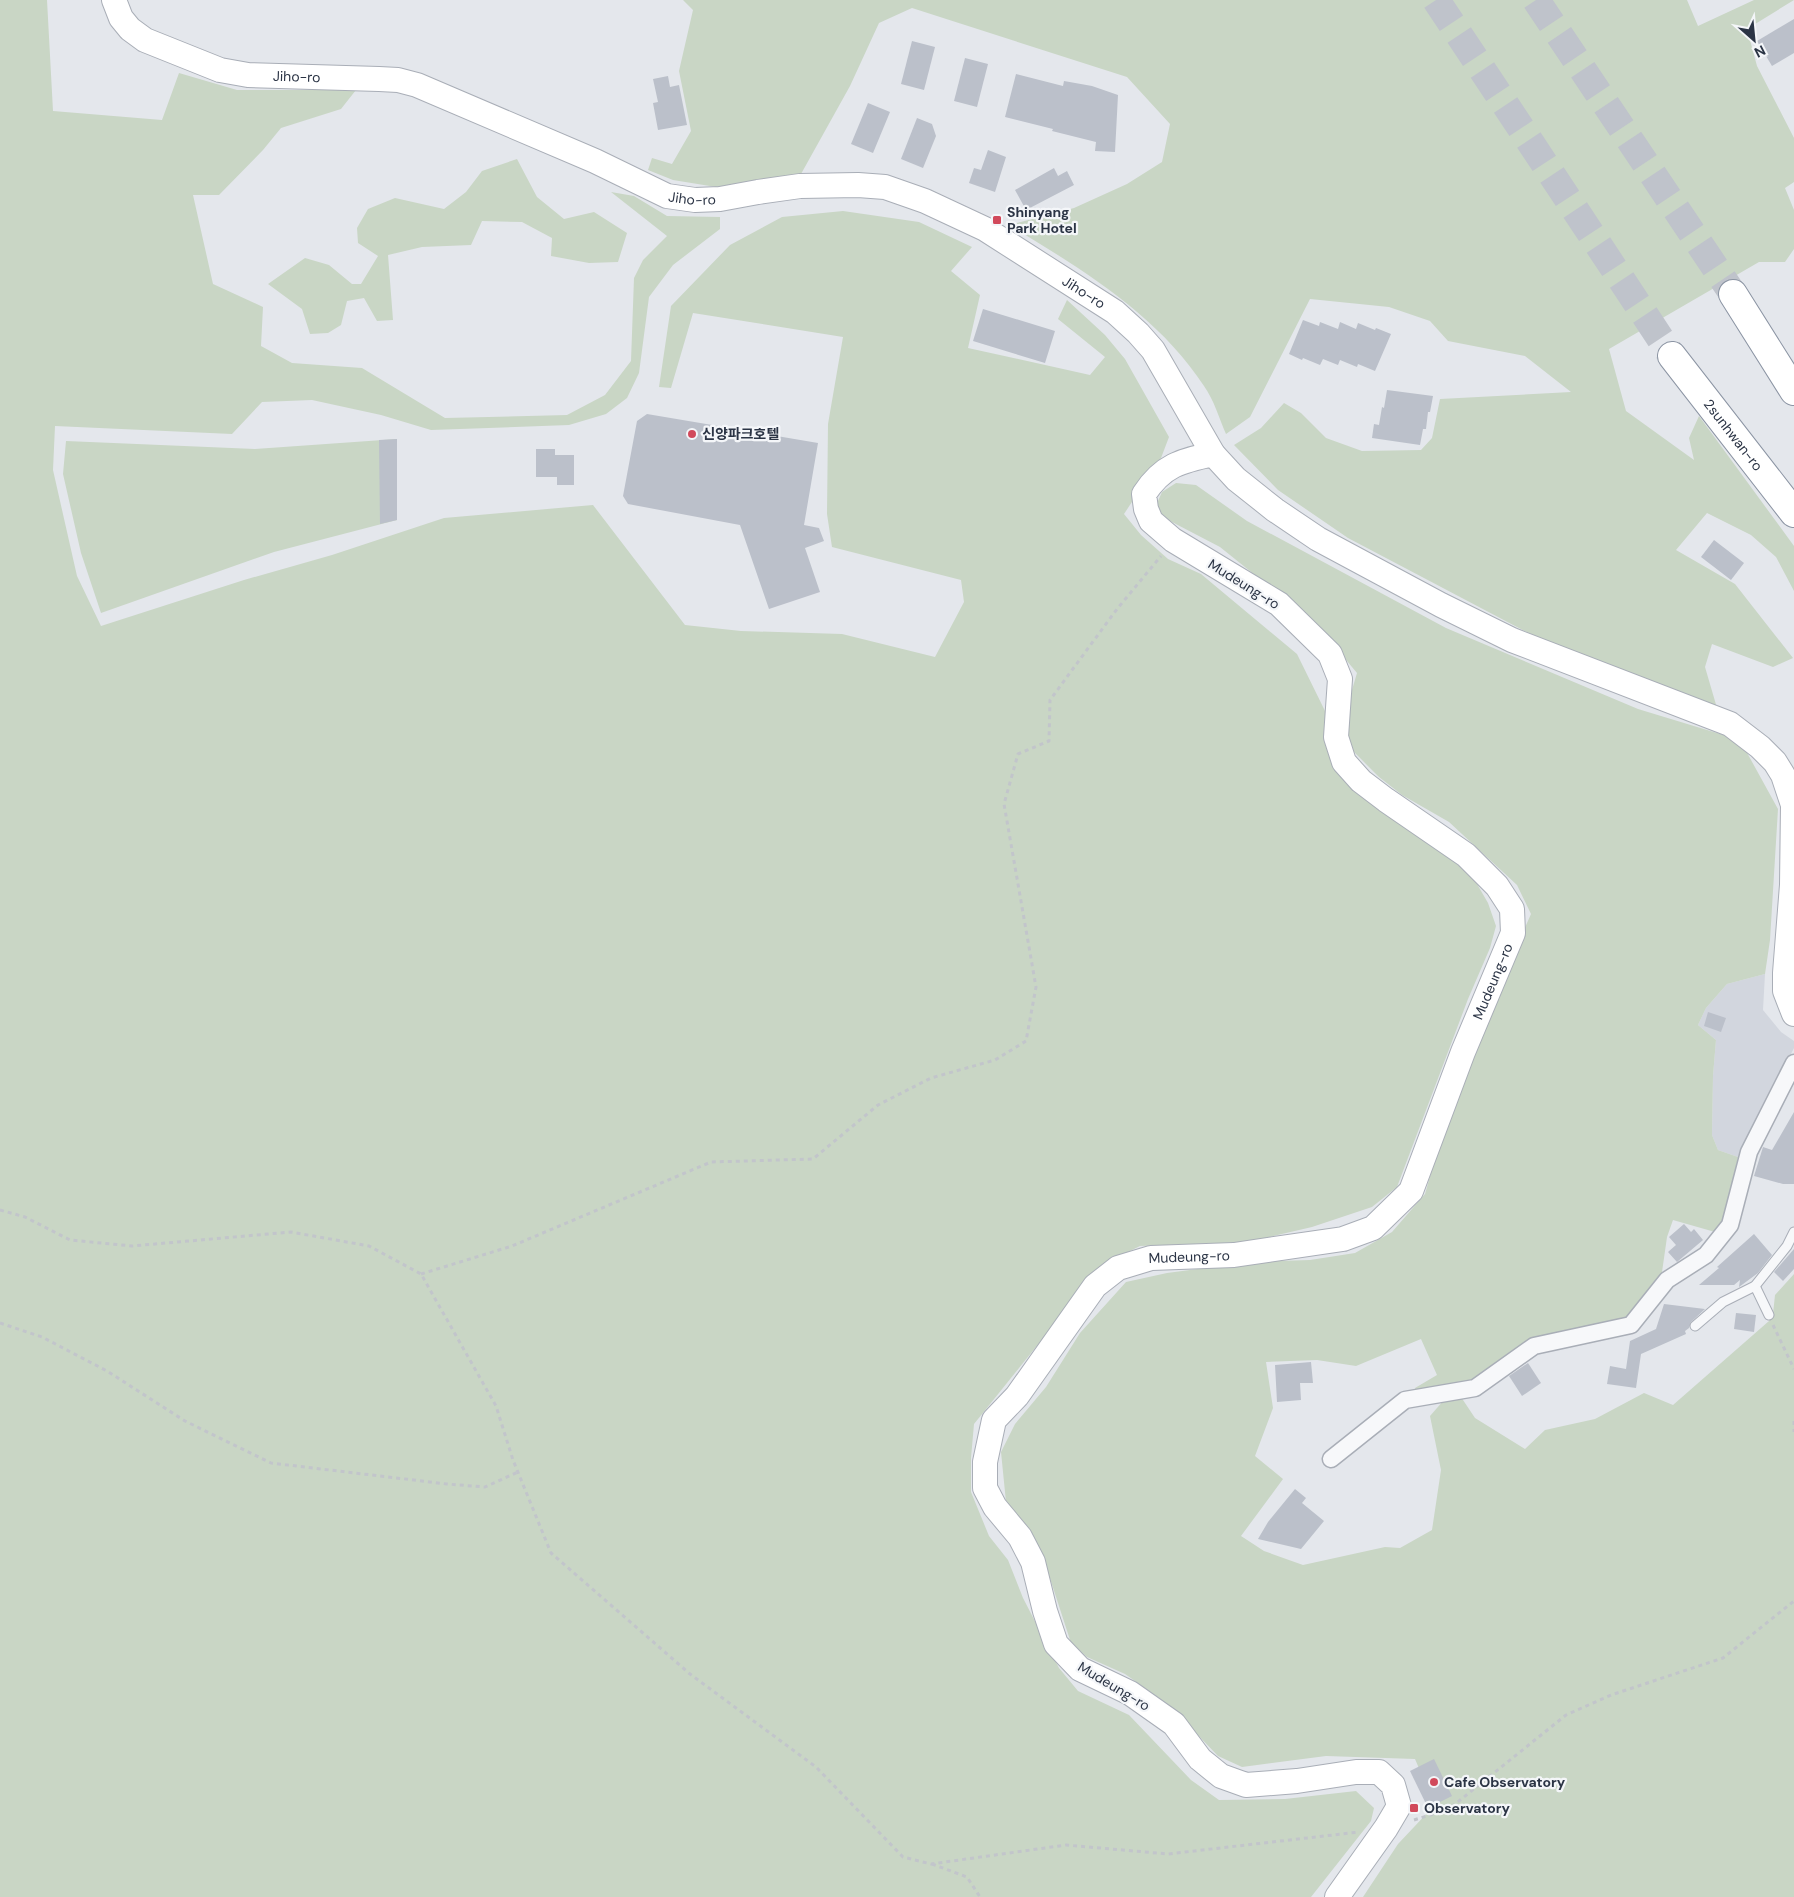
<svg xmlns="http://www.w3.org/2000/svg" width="1794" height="1897" viewBox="0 0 1794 1897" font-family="'DM Sans','Noto Sans KR',sans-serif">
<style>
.built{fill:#d2d6de}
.green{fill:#c9d6c5}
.building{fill:#bbc0ca}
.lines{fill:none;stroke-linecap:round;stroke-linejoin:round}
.trunk-tunnel{stroke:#bfc3cb;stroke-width:28;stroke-dasharray:28 14;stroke-linecap:butt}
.service-casing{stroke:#a9aeb7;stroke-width:11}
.minor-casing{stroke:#a9aeb7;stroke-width:19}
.secondary-casing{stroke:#a9aeb7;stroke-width:26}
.trunk-casing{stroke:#8b94a3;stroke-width:30}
.path{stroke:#c2c5cb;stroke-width:3;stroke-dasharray:4 4;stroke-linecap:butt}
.service{stroke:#f7f8fa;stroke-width:9}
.minor{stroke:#f7f8fa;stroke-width:16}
.secondary{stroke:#fff;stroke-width:24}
.trunk{stroke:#fff;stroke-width:28}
.poi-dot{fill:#d1495b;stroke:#f4f6f9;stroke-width:2}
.labels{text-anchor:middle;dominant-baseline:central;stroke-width:4.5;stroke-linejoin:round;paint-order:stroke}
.street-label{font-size:14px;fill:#2b3445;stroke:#f4f6f9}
.poi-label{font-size:14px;font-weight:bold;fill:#2b3445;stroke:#f4f6f9;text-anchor:start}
</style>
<rect width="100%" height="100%" fill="#e4e7ec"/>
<path class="built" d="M 1765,974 L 1763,1010 L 1781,1032 L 1794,1041 L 1794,1048 L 1738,1157 L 1718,1150 L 1712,1135 L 1713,1076 L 1716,1040 L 1698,1025 L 1706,1008 L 1727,984 Z"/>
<g class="green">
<path d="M 0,0 L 47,0 L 53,111 L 162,120 L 179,73 L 237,90 L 356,90 L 341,109 L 281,128 L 263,150 L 219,195 L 193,195 L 213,284 L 263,307 L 261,346 L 292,363 L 362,368 L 445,418 L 567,415 L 605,395 L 631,361 L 634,278 L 643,260 L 667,236 L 611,192 L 634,196 L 667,216 L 720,217 L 720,229 L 673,265 L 649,297 L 639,373 L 627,398 L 606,414 L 569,425 L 431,430 L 381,415 L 312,400 L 262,402 L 232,434 L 55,426 L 53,470 L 77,576 L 101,626 L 244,580 L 332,555 L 444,518 L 593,505 L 685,625 L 741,631 L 842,634 L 935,657 L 964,602 L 961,580 L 832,547 L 827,514 L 828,424 L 843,337 L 693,313 L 671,388 L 659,387 L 671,306 L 730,245 L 782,217 L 843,211 L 919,222 L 972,247 L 951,271 L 980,295 L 968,348 L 1090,375 L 1105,357 L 1058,319 L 1067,300 L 1105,335 L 1125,359 L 1169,437 L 1161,458 L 1124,514 L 1141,535 L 1168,559 L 1201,574 L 1297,654 L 1326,713 L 1335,758 L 1426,839 L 1473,877 L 1488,903 L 1496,926 L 1490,948 L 1468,999 L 1397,1187 L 1372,1207 L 1312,1227 L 1248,1242 L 1140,1246 L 1102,1265 L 974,1424 L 971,1458 L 971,1492 L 989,1536 L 1008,1560 L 1023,1598 L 1059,1668 L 1078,1691 L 1129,1715 L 1191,1780 L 1219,1800 L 1285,1799 L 1356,1791 L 1374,1808 L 1371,1821 L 1311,1897 L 0,1897 Z"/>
<path d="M 683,0 L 1687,0 L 1698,26 L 1754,0 L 1794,0 L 1747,29 L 1757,66 L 1794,138 L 1794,182 L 1785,188 L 1794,210 L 1794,249 L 1785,262 L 1759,262 L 1609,349 L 1626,411 L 1694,460 L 1689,438 L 1699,416 L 1794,546 L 1794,591 L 1776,557 L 1751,535 L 1707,513 L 1676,550 L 1735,584 L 1793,658 L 1773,667 L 1712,644 L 1705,667 L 1717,708 L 1559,649 L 1348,538 L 1278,490 L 1234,445 L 1261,428 L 1284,403 L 1301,413 L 1326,438 L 1362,451 L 1421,450 L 1432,438 L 1440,399 L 1571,392 L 1525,356 L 1448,341 L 1430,321 L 1389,307 L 1310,299 L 1250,417 L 1226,434 C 1219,418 1214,400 1204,386 C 1157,314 1080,268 1009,225 L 1074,208 L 1127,184 L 1162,162 L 1170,124 L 1127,77 L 912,8 L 879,23 L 850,86 L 801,174 L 716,187 L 673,180 L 648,170 L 652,158 L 672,164 L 691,131 L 679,71 L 693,10 Z"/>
<path d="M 517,159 L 537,197 L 564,219 L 594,212 L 627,233 L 618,262 L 589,263 L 551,256 L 552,238 L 522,222 L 482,221 L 471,245 L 422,247 L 388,255 L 393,320 L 377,321 L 364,298 L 347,301 L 341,325 L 328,333 L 310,334 L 302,309 L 268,284 L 305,258 L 329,265 L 352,284 L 361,284 L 378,256 L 358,243 L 357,228 L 368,209 L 395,198 L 444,209 L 466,192 L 482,171 Z"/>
<path d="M 397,439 L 397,520 L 274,552 L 101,613 L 81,553 L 63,474 L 66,441 L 255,449 Z"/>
<path d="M 1176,483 L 1196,485 L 1247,521 L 1446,628 L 1638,709 L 1740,740 L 1778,809 L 1770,940 L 1765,974 L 1727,984 L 1706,1008 L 1698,1025 L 1716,1040 L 1713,1076 L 1712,1135 L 1718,1150 L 1738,1157 L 1725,1218 L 1715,1232 L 1673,1220 L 1667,1237 L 1661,1279 L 1627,1320 L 1530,1343 L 1497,1369 L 1454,1387 L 1416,1394 L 1415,1388 L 1437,1375 L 1421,1339 L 1356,1366 L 1317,1360 L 1266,1362 L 1273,1408 L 1255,1456 L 1283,1479 L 1241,1536 L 1264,1551 L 1303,1565 L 1385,1547 L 1400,1548 L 1432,1530 L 1441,1470 L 1430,1416 L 1444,1400 L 1461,1397 L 1475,1418 L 1525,1449 L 1545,1430 L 1595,1419 L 1644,1393 L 1673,1405 L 1769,1321 L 1773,1314 L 1775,1295 L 1794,1274 L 1794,1897 L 1363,1897 L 1398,1844 L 1430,1810 L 1430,1794 L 1415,1759 L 1326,1756 L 1242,1767 L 1218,1756 L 1169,1705 L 1125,1674 L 1087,1657 L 1071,1643 L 1046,1566 L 1006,1502 L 1001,1452 L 1015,1424 L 1046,1387 L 1080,1333 L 1126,1282 L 1167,1273 L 1251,1262 L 1310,1260 L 1355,1253 L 1392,1232 L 1425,1194 L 1440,1141 L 1516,948 L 1531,914 L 1517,885 L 1449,822 L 1402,795 L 1379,777 L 1344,742 L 1349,700 L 1357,673 L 1316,624 L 1220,547 L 1172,522 L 1154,510 L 1162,492 Z"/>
</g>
<g class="building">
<path d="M 1794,19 L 1794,53 L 1772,66 L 1757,41 Z"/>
<path d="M 912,41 L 935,47 L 924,90 L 901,84 Z"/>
<path d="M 965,58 L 988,64 L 977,107 L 954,101 Z"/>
<path d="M 1016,74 L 1063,86 L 1064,81 L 1092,86 L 1118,95 L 1115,152 L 1095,151 L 1096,142 L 1052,131 L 1053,129 L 1005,117 Z"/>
<path d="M 668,76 L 670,87 L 679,85 L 687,125 L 658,130 L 653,103 L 658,102 L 653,79 Z"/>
<path d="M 868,103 L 890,112 L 873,153 L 851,144 Z"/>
<path d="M 917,118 L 932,124 L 936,136 L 923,168 L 901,159 Z"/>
<path d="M 988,150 L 1006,157 L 995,192 L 969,183 L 974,168 L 981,170 Z"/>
<path d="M 1054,168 L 1058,176 L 1067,171 L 1074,185 L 1026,210 L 1015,190 Z"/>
<path d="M 983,309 L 1055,331 L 1045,363 L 973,341 Z"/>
<path d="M 1303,320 L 1319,326 L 1320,322 L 1338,329 L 1340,322 L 1356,329 L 1358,323 L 1375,330 L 1376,328 L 1391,334 L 1375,371 L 1358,364 L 1357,367 L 1340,360 L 1338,365 L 1323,359 L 1320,365 L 1303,358 L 1302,360 L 1289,354 Z"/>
<path d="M 1387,390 L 1433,396 L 1430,412 L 1428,412 L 1426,429 L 1423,429 L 1420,445 L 1372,438 L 1374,424 L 1379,425 L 1382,407 L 1384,408 Z"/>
<path d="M 647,414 L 818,443 L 804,525 L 819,528 L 824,541 L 805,548 L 820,592 L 769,609 L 740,525 L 628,504 L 623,496 L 637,421 Z"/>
<path d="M 397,439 L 397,520 L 380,524 L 379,440 Z"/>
<path d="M 536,449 L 555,449 L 555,455 L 574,455 L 574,485 L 557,485 L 557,477 L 536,477 Z"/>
<path d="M 1714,540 L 1744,563 L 1731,580 L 1701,557 Z"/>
<path d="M 1708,1012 L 1726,1018 L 1721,1032 L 1704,1026 Z"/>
<path d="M 1794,1112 L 1794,1184 L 1783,1184 L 1754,1176 L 1763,1147 L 1772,1150 Z"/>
<path d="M 1684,1224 L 1691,1232 L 1694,1229 L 1703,1240 L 1677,1262 L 1668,1252 L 1676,1245 L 1669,1237 Z"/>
<path d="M 1754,1234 L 1772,1255 L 1758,1273 L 1739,1287 L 1740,1280 L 1734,1285 L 1699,1285 L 1719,1268 L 1717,1267 Z"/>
<path d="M 1794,1249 L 1794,1269 L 1783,1281 L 1774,1272 Z"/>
<path d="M 1664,1304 L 1705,1309 L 1691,1322 L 1689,1328 L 1685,1331 L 1686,1334 L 1641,1354 L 1636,1388 L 1607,1384 L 1610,1366 L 1626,1369 L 1630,1341 L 1656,1329 Z"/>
<path d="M 1736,1313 L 1756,1315 L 1754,1332 L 1734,1329 Z"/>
<path d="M 1311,1362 L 1313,1383 L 1300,1383 L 1301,1400 L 1277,1402 L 1275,1365 Z"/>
<path d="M 1528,1363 L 1541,1383 L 1522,1396 L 1509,1376 Z"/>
<path d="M 1295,1489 L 1306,1498 L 1302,1503 L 1324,1521 L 1301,1549 L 1258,1539 L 1268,1522 Z"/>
<path d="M 1434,1759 L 1452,1796 L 1428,1808 L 1410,1771 Z"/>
</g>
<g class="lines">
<g class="trunk-tunnel">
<path d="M 1436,0 L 1672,356"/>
<path d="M 1536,0 L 1733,294"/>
</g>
<defs>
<g id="service">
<path d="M 1755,1286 L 1769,1315"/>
<path d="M 1695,1326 L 1723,1302 L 1755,1286 L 1787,1246 L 1794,1232"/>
</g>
<path id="minor" d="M 1331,1459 L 1405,1400 L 1475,1388 L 1534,1346 L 1631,1325 L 1667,1280 L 1706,1255 L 1730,1225 L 1749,1152 L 1794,1063"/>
<g id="secondary">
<path id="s1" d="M 114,0 L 121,18 L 130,29 L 145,40 L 220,70 L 248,75 L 379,79 L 398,80 L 417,85 L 595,161 L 667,196 L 695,200 L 720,199 L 758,192 L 800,186 L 858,185 L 885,187 L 925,201 L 985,229 L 1115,312 L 1138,333 L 1153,350 L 1213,454"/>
<path id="s2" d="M 1337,1897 L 1386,1828 L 1399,1806 L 1393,1785 L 1379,1772 L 1356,1772 L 1297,1781 L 1246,1785 L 1221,1776 L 1200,1759 L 1174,1724 L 1130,1693 L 1080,1669 L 1056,1644 L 1045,1611 L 1033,1562 L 1020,1537 L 995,1507 L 985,1488 L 985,1462 L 994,1420 L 1017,1396 L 1095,1286 L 1118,1268 L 1151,1258 L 1234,1255 L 1343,1239 L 1373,1228 L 1411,1191 L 1463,1052 L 1513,933 L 1512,909 L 1497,886 L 1466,855 L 1386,800 L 1361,781 L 1344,762 L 1336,737 L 1340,679 L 1330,654 L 1279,604 L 1173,540 L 1151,521 L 1146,509 L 1144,494 C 1163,465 1181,461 1213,454 L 1236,479 L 1275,510 L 1318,539 L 1441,605 L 1512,640 L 1730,724 L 1760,747 L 1775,762 L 1783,775 L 1793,805 L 1792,885 L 1785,973 L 1785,991 L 1794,1014"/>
</g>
<g id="trunk">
<path d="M 1733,294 L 1794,391"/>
<path id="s3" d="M 1672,356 L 1794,513"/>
</g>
</defs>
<use href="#service" class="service-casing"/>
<use href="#minor" class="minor-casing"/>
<use href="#secondary" class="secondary-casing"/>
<use href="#trunk" class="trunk-casing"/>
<g class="path">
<path d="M 0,1210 L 25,1217 L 70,1240 L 132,1246 L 291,1232 L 369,1246 L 421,1274 L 496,1406 L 513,1460 L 551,1553 L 690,1674 L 816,1767 L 903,1857 L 931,1864 L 1066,1845 L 1168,1854 L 1359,1832"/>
<path d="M 421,1274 L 512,1246 L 711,1162 L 813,1159 L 878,1105 L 931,1078 L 995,1060 L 1026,1041 L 1036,987 L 1004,804 L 1018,754 L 1049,741 L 1050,700 L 1117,609 L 1161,556"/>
<path d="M 0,1323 L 42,1337 L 107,1371 L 185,1421 L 271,1463 L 447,1484 L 485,1487 L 518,1472"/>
<path d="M 1773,1325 L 1794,1369"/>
<path d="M 1794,1421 L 1794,1432"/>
<path d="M 1414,1820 L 1449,1809 L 1566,1715 L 1611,1695 L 1723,1658 L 1794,1601"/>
<path d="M 932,1864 L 967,1877 L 980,1897"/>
</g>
<use href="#service" class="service"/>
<use href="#minor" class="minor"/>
<use href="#secondary" class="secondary"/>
<use href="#trunk" class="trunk"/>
</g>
<g class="poi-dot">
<rect x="992" y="215" width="10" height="10" rx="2.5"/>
<circle cx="692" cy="434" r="5"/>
<circle cx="1434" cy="1782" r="5"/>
<rect x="1409" y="1803" width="10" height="10" rx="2.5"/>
</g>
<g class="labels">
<g class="street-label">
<text stroke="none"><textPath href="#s1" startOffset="210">Jiho-ro</textPath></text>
<text stroke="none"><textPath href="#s1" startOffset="630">Jiho-ro</textPath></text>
<text stroke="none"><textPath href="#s1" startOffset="1050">Jiho-ro</textPath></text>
<text stroke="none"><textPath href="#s3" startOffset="100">2sunhwan-ro</textPath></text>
<text transform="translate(1244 584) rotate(32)">Mudeung-ro</text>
<text stroke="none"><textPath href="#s2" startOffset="1504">Mudeung-ro</textPath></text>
<text stroke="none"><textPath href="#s2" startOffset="1039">Mudeung-ro</textPath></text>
<text transform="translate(1114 1686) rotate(31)">Mudeung-ro</text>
</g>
<g class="poi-label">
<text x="1007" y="212">Shinyang<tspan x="1007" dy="16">Park Hotel</tspan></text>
<text x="702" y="434">신양파크호텔</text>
<text x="1444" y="1782">Cafe Observatory</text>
<text x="1424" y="1808">Observatory</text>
</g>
</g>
<g transform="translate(1754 40) rotate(153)" stroke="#f4f6f9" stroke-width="4" paint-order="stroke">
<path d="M0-4L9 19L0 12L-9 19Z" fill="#2b3445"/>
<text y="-8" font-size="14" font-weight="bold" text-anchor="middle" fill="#2b3445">N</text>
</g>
</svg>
